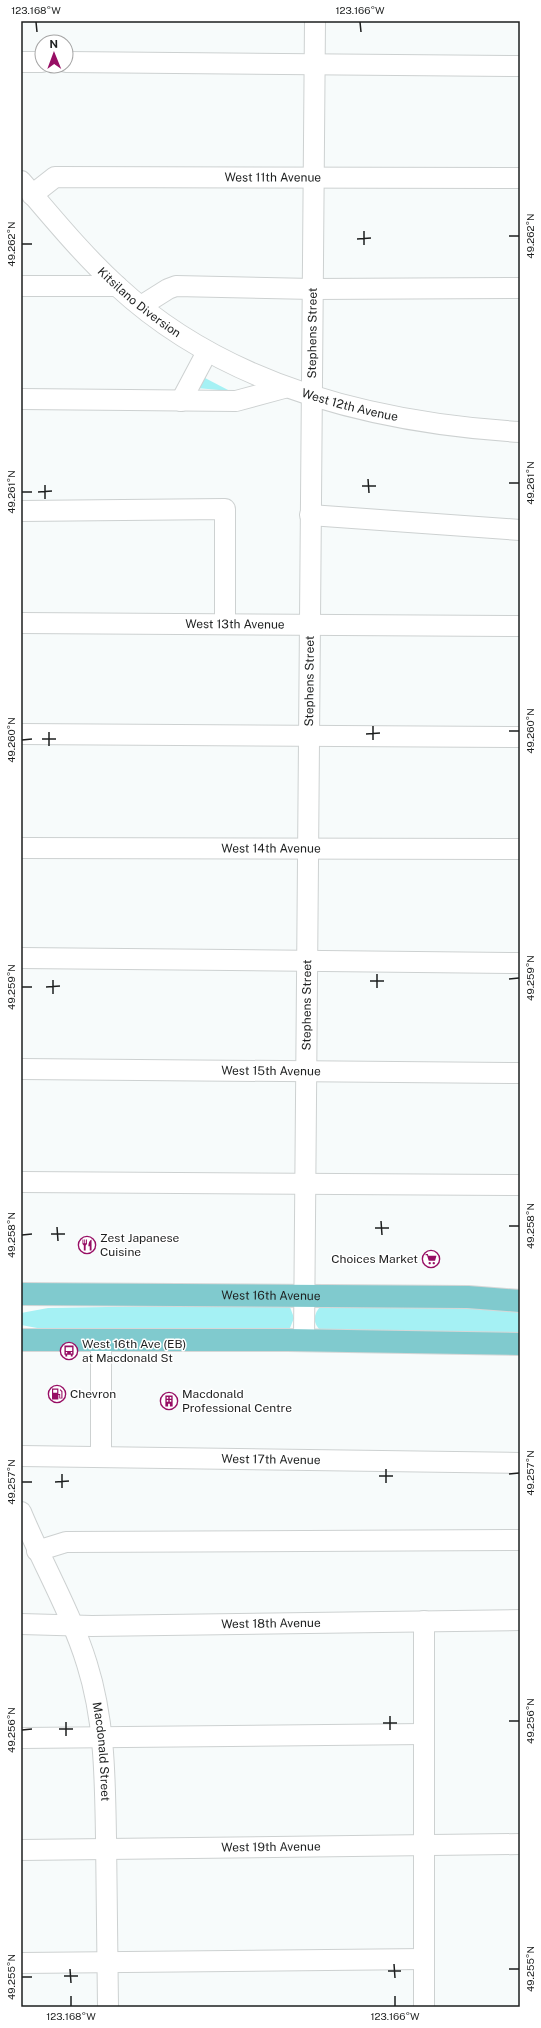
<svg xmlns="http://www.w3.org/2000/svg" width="541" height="2028" viewBox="0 0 541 2028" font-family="'Public Sans',sans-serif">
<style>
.green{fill:#a5f1f4}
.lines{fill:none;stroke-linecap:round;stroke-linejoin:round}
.minor-casing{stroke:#cdd1d1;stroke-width:22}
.major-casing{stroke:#d6d7d7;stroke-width:24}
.minor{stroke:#fff;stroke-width:20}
.major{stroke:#80cace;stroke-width:22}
.ticks{fill:none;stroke:#1d1f1f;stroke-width:1.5}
.labels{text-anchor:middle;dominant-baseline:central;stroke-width:3;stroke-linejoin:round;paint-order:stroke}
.street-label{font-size:12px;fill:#1d1f1f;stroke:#fff}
.poi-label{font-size:12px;fill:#1d1f1f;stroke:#fff;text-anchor:start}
.neatline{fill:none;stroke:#1d1f1f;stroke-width:1.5}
.ticks-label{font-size:10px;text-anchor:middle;fill:#1d1f1f}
</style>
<rect width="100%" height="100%" fill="#f7fbfb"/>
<g class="green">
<path d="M 205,378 L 230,391 L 197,388 Z"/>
<path d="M 285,1304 L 290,1307 L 294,1318 L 290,1328 L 286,1331 L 48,1330 L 21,1325 L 21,1313 L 48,1308 Z"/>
<path d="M 322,1305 L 520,1309 L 520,1334 L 321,1331 C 312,1323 313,1313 322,1305 Z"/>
</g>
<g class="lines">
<defs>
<g id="minor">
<path d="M 21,62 L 42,62"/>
<path d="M 66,62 L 520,66"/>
<path id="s1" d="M 21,181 C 52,217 82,254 117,286 C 226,387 375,423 520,432"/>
<path id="s2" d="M 32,195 L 55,177 L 520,178"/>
<path d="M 21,286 L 117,286"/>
<path d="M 141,306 L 168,289 L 176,286 L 313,289 L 520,288"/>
<path d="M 21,399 L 236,401 L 284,388"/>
<path d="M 181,401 L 207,352"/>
<path d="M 21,511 L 225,509 L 225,624"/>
<path d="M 310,515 L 520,530"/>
<path id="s3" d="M 21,623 L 520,626"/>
<path d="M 21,734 L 520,737"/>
<path id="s4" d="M 21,848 L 520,849"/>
<path d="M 21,958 L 520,963"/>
<path id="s5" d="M 21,1069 L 520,1073"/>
<path d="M 21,1182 L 520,1185"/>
<path id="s6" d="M 304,1340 L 315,21"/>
<path id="s7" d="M 21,1456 L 520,1463"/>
<path d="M 101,1457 L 101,1339"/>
<path id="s8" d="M 21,1512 C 42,1563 71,1612 87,1664 C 105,1721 105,1780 106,1838 C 107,1894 107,1951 108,2007"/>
<path d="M 37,1551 L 66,1542 L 520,1540"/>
<path d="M 424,1621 L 424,2007"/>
<path id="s9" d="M 21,1624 L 92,1626 L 520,1620"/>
<path d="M 21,1738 L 424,1734"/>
<path id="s10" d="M 21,1850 L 520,1844"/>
<path d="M 21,1963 L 424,1959"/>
</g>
<g id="major">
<path id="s11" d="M 21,1294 L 468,1297 L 520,1301"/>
<path d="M 21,1340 L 288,1340 L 520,1344"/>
</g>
</defs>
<use href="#minor" class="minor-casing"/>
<use href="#major" class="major-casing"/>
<use href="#minor" class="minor"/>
<use href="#major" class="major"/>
</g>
<path class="ticks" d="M 36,22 L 37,32M 360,22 L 361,32M 364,231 L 364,245M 509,236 L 519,236M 357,239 L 371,238M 22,244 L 32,244M 368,479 L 369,493M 509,483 L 519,483M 45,485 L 45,499M 362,486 L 376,486M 22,492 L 32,492M 38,492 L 52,491M 373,726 L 373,740M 509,731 L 519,731M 49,732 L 49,746M 366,734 L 380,733M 42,739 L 56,739M 22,740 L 32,739M 377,974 L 377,988M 509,979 L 519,978M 53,980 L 53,994M 370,981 L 384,981M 22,987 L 32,987M 46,987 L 60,986M 381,1221 L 382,1235M 509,1226 L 519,1226M 57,1227 L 58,1241M 375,1228 L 389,1228M 51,1234 L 65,1234M 22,1235 L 32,1234M 386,1469 L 386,1483M 62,1474 L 62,1488M 509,1474 L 519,1473M 379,1476 L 393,1476M 22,1482 L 32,1482M 55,1482 L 69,1481M 390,1716 L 390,1730M 509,1721 L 519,1721M 66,1722 L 66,1736M 383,1723 L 397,1723M 59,1729 L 73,1729M 22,1730 L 32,1729M 394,1964 L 395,1978M 70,1969 L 71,1983M 509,1969 L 519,1969M 388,1971 L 401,1971M 64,1976 L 78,1976M 22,1977 L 32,1977M 71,1996 L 71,2006M 395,1996 L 395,2006"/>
<defs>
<symbol id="restaurant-ring" viewBox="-11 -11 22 22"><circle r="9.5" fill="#fff" stroke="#970e64" stroke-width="1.5"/><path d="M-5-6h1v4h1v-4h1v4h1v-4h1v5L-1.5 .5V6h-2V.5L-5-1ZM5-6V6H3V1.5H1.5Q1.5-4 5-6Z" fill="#970e64"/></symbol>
<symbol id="supermarket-ring" viewBox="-11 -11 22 22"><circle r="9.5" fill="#fff" stroke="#970e64" stroke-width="1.5"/><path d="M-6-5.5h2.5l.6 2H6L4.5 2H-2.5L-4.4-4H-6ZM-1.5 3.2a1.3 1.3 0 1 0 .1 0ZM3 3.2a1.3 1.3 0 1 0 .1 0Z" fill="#970e64"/></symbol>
<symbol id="bus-ring" viewBox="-11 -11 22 22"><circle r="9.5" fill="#fff" stroke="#970e64" stroke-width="1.5"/><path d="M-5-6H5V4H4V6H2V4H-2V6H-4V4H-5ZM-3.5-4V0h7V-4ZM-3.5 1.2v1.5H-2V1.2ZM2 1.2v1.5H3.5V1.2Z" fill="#970e64"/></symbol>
<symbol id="fuel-ring" viewBox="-11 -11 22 22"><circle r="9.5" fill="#fff" stroke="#970e64" stroke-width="1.5"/><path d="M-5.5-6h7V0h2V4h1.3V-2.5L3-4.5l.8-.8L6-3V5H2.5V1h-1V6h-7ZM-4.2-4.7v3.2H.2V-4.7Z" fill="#970e64"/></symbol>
<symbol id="building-ring" viewBox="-11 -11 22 22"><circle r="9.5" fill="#fff" stroke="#970e64" stroke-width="1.5"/><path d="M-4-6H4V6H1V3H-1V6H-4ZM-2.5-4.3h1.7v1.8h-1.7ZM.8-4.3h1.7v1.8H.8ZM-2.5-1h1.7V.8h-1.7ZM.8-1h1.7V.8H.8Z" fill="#970e64"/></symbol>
</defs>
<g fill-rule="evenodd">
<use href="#restaurant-ring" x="77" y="1235" width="20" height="20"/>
<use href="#supermarket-ring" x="421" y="1249" width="20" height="20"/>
<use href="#bus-ring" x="59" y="1341" width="20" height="20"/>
<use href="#fuel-ring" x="47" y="1384" width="20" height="20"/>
<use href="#building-ring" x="159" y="1391" width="20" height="20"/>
</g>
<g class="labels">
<g class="street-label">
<text stroke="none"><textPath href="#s2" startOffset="247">West 11th Avenue</textPath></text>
<text stroke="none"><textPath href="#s1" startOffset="170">Kitsilano Diversion</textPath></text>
<text stroke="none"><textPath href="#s6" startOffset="1007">Stephens Street</textPath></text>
<text stroke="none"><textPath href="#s1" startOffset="407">West 12th Avenue</textPath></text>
<text stroke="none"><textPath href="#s3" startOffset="214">West 13th Avenue</textPath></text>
<text stroke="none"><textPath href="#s6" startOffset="659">Stephens Street</textPath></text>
<text stroke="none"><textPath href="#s4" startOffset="250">West 14th Avenue</textPath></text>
<text stroke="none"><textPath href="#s6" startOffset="335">Stephens Street</textPath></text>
<text stroke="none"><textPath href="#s5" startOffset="250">West 15th Avenue</textPath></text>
<text stroke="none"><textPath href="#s11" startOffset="250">West 16th Avenue</textPath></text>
<text stroke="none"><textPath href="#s7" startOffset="250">West 17th Avenue</textPath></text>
<text stroke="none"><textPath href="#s9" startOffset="250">West 18th Avenue</textPath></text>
<text stroke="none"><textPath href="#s8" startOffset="255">Macdonald Street</textPath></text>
<text stroke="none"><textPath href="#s10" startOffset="250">West 19th Avenue</textPath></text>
</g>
<g class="poi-label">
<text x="100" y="1238">Zest Japanese<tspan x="100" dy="14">Cuisine</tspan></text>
<text x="418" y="1259" text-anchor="end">Choices Market</text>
<text x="82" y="1344">West 16th Ave (EB)<tspan x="82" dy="14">at Macdonald St</tspan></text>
<text x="70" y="1394">Chevron</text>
<text x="182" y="1394">Macdonald<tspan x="182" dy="14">Professional Centre</tspan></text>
</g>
</g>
<rect width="541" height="2028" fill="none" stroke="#ffffff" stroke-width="44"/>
<g transform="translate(54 54) rotate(359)"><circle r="19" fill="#ffffff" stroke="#a5a5a5"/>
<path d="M0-3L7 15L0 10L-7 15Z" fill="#970e64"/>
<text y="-6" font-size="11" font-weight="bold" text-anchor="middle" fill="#1d1f1f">N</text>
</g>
<rect x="22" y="22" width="497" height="1984" class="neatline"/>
<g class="ticks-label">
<text x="36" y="14">123.168°W</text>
<text x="360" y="14">123.166°W</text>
<text transform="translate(530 236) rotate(-90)" y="4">49.262°N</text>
<text transform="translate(11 244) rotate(-90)" y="4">49.262°N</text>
<text transform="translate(530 483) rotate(-90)" y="4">49.261°N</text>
<text transform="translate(11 492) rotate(-90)" y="4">49.261°N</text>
<text transform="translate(530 731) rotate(-90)" y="4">49.260°N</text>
<text transform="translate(11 740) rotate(-90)" y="4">49.260°N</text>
<text transform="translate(530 978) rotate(-90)" y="4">49.259°N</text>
<text transform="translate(11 987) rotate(-90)" y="4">49.259°N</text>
<text transform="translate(530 1226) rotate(-90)" y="4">49.258°N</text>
<text transform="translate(11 1235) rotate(-90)" y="4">49.258°N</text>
<text transform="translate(530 1473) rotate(-90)" y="4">49.257°N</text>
<text transform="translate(11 1482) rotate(-90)" y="4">49.257°N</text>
<text transform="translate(530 1721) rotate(-90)" y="4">49.256°N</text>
<text transform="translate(11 1730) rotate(-90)" y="4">49.256°N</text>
<text transform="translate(530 1969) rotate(-90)" y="4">49.255°N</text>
<text transform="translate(11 1977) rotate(-90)" y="4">49.255°N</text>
<text x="71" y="2020">123.168°W</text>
<text x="395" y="2020">123.166°W</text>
</g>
</svg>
